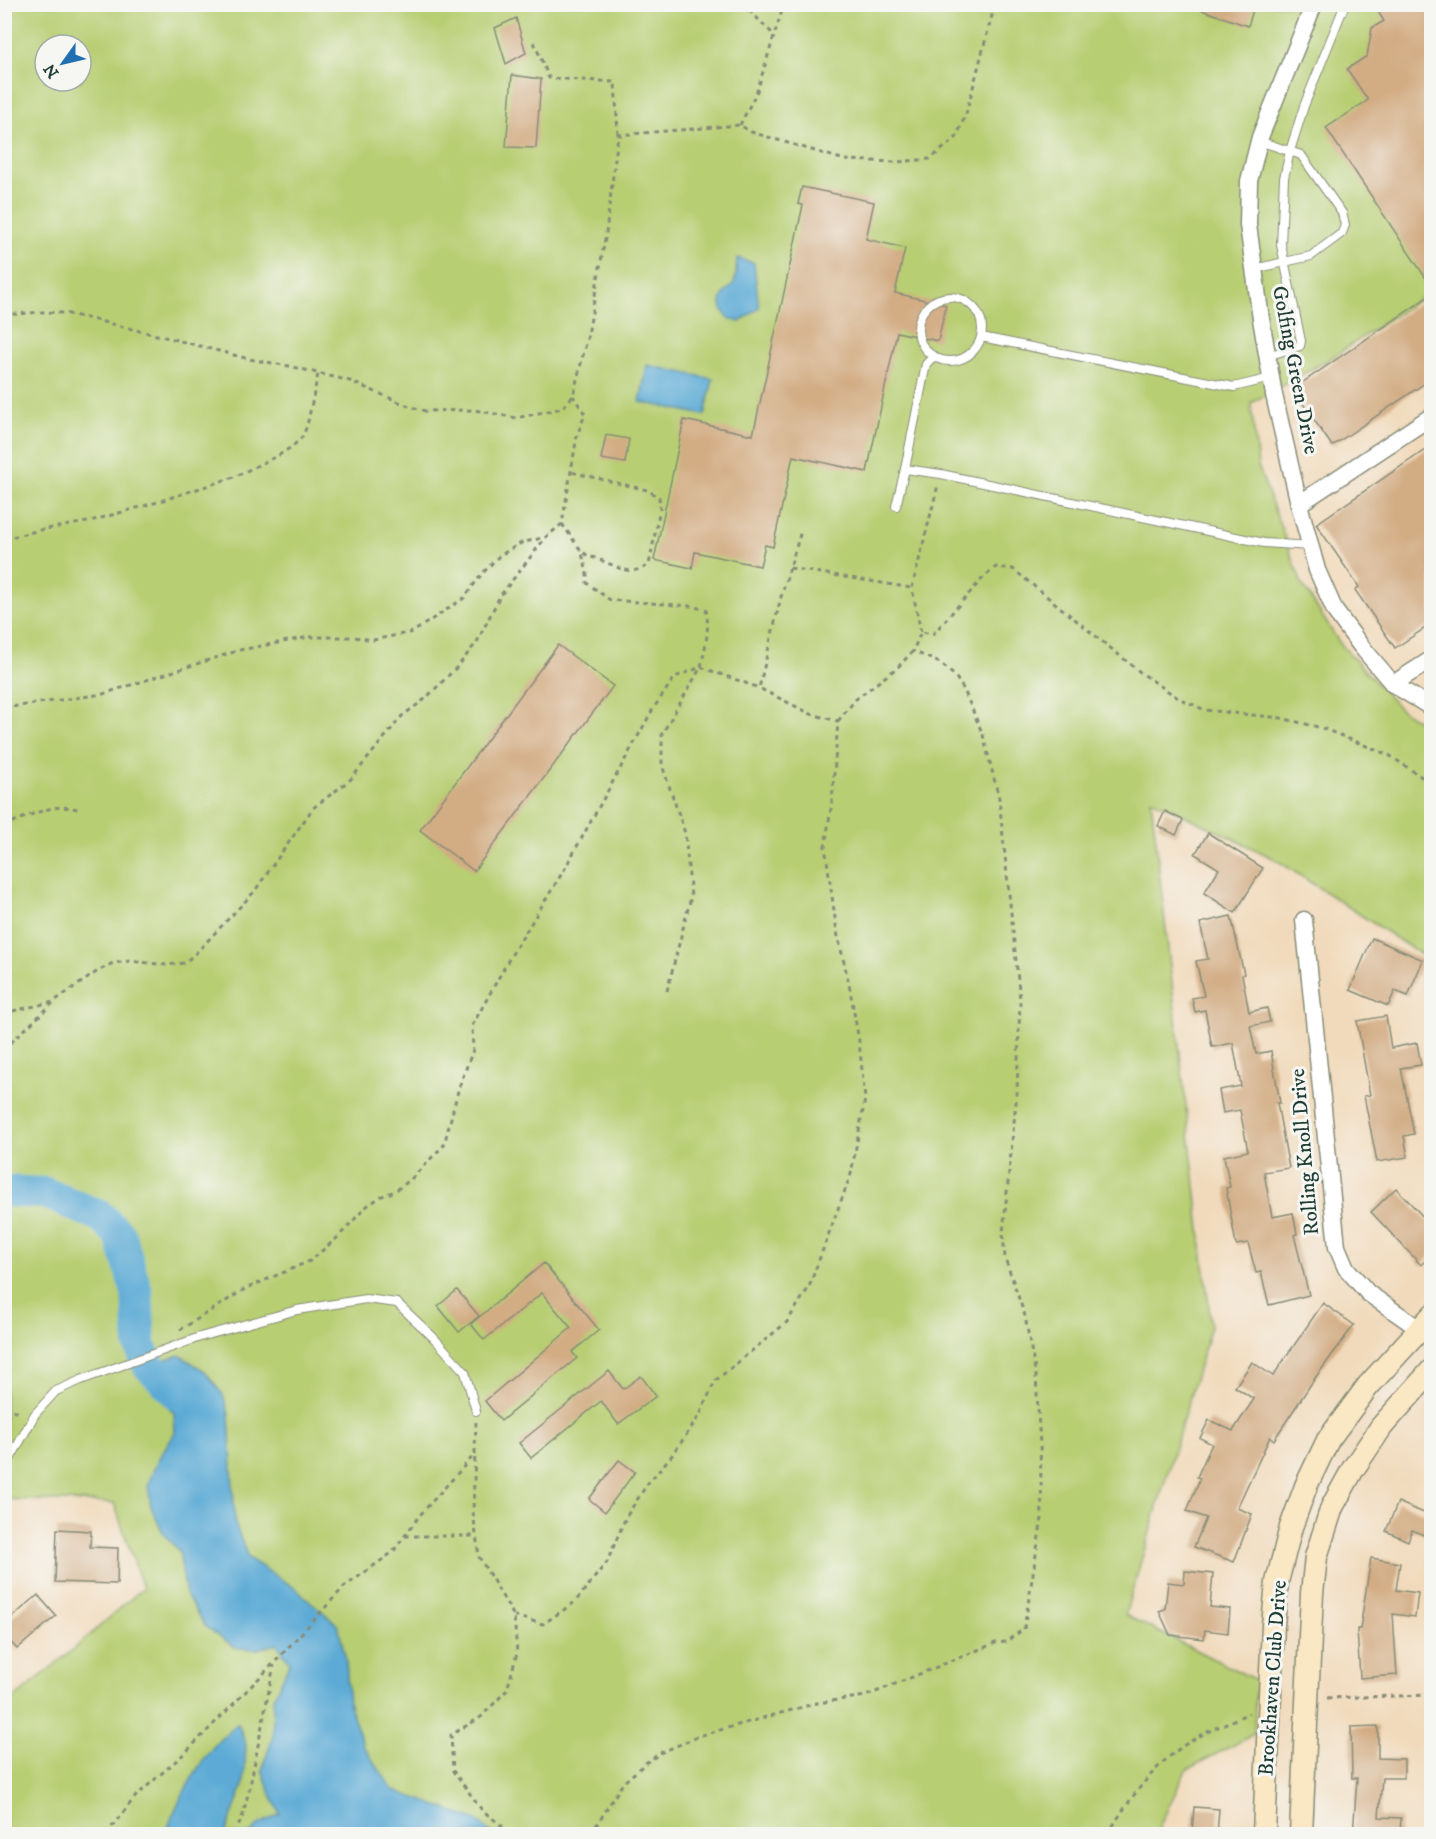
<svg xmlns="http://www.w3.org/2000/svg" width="1436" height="1839" viewBox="0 0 1436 1839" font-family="'IM FELL DW Pica',serif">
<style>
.green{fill:#b7ce72;stroke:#6b8653;stroke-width:1.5;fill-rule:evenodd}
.water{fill:#5baad5;stroke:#3d7484;stroke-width:1.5}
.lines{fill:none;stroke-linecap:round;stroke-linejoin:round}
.river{stroke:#5baad5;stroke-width:32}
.building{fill:#d2ac83}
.lane-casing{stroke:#888c78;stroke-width:10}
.street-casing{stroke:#888c78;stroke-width:19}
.secondary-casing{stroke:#888c78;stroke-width:25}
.path{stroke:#888c78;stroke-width:3;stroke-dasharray:4.5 4.5;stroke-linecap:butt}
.lane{stroke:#fff;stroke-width:8}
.street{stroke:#fff;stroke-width:16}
.secondary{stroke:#fae7c3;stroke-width:22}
.labels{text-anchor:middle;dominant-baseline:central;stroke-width:6;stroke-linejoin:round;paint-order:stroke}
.street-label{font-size:21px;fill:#1f3d34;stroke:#f6f6f2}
</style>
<rect width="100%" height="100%" fill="#f6f6f2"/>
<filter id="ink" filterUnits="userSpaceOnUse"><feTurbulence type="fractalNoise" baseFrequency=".0167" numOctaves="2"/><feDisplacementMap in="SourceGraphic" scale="12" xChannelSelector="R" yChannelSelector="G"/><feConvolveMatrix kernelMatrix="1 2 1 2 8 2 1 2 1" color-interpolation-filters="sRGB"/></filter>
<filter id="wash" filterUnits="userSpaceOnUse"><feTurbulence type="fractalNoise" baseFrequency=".008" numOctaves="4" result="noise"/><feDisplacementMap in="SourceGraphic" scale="24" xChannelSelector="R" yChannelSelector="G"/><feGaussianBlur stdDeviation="1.35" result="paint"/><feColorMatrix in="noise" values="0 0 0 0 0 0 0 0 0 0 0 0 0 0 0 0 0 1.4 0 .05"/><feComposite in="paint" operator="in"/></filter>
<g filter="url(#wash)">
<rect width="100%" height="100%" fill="#f1dabb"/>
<path class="green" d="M 5,5 L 1431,5 L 1431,291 L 1333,357 L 1251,403 L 1258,466 L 1302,584 L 1339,642 L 1400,709 L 1431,729 L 1431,961 L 1275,859 L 1151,799 L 1211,1326 L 1125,1615 L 1256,1680 L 1254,1734 L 1186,1770 L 1156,1834 L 5,1834 L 5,1706 L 83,1641 L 143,1588 L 114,1503 L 5,1499 ZM 45,45 L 81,45 L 81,81 L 45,81 Z"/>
<g class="water">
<path d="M 737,258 L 754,263 L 759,308 L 740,322 C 726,320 716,307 724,294 C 726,290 732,287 734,283 C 737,276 736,265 737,258 Z"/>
<path d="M 647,365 L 713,379 L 705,415 L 640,402 Z"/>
<path d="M 179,1355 L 205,1371 L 223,1395 L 229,1414 L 235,1523 L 248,1558 L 295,1588 L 338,1625 L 346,1660 L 349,1705 L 364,1747 L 393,1790 L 476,1820 L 493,1834 L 250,1834 L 258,1825 L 280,1814 L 272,1797 L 262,1770 L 273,1736 L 273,1699 L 290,1662 L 277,1644 L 258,1649 L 236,1648 L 205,1626 L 186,1595 L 179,1551 L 164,1535 L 151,1507 L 148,1485 L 157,1461 L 175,1432 L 174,1413 L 143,1379 L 143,1367 Z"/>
<path d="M 238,1723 L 246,1745 L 244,1783 L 225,1834 L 166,1834 C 173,1808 196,1768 214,1746 C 221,1738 230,1730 238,1723 Z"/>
</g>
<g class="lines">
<path class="river" d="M 4,1191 L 45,1193 L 100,1216 L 120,1235 L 137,1292 L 140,1345 L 148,1365 L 179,1396"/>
</g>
<g id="blocks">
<g class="building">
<path d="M 1194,4 L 1255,4 L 1248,26 L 1193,7 Z"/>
<path d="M 1373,4 L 1431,4 L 1431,286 L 1326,128 L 1368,100 L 1347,69 L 1367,56 L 1372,28 L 1384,21 Z"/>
<path d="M 516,18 L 526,53 L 506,64 L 495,28 Z"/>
<path d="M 512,75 L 541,79 L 536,148 L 506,147 Z"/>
<path d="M 802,187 L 874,202 L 866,239 L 905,248 L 895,293 L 946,305 L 938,341 L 897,332 L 867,472 L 793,456 L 773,547 L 765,545 L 760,566 L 695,552 L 692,568 L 654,560 L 684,420 L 753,435 L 803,205 L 798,204 Z"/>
<path d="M 1431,295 L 1431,379 L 1332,446 L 1293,389 Z"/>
<path d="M 606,435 L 629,439 L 625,463 L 601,459 Z"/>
<path d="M 1431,446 L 1431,624 L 1395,648 L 1355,590 L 1359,587 L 1316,524 Z"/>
<path d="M 558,645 L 613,686 L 474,871 L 420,830 Z"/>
<path d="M 1165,811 L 1183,820 L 1176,835 L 1158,826 Z"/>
<path d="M 1208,833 L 1263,868 L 1235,913 L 1204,893 L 1219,869 L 1195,854 Z"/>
<path d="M 1231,916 L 1244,974 L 1242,975 L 1249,1012 L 1267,1008 L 1270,1022 L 1250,1026 L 1256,1054 L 1271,1051 L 1280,1103 L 1277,1103 L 1289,1168 L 1264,1172 L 1272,1217 L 1293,1213 L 1297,1234 L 1294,1235 L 1309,1295 L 1269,1305 L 1261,1272 L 1256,1273 L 1248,1243 L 1236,1245 L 1226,1188 L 1230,1187 L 1224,1156 L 1248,1151 L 1240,1110 L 1223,1113 L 1219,1090 L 1241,1086 L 1233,1043 L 1212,1047 L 1205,1010 L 1195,1012 L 1192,998 L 1204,996 L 1196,961 L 1208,959 L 1200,923 Z"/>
<path d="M 1372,938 L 1423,960 L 1408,996 L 1395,991 L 1388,1006 L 1350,990 Z"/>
<path d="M 1386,1016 L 1391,1048 L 1417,1043 L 1421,1065 L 1401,1068 L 1414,1134 L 1404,1136 L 1408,1157 L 1377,1162 L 1364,1096 L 1370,1095 L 1357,1021 Z"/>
<path d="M 1396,1188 L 1431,1225 L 1431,1255 L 1421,1265 L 1371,1212 Z"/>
<path d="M 544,1263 L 599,1330 L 572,1352 L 577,1358 L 501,1421 L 485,1401 L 571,1328 L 542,1293 L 484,1340 L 471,1324 Z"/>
<path d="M 457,1290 L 479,1316 L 459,1332 L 438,1306 Z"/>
<path d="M 1323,1303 L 1354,1325 L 1313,1381 L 1274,1440 L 1270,1437 L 1237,1508 L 1252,1514 L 1234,1562 L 1194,1547 L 1206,1518 L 1187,1511 L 1200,1478 L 1197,1477 L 1212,1444 L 1200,1438 L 1209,1420 L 1233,1431 L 1254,1399 L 1235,1387 L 1252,1362 L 1273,1376 Z"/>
<path d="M 609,1371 L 623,1389 L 641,1376 L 656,1396 L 618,1424 L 601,1401 L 531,1458 L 519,1443 Z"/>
<path d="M 619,1460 L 635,1472 L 605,1512 L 589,1499 Z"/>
<path d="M 1398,1502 L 1431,1516 L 1431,1538 L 1412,1530 L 1408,1541 L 1386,1531 Z"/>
<path d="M 57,1529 L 91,1531 L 90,1547 L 118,1548 L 117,1584 L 55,1582 Z"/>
<path d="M 1371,1558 L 1400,1563 L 1396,1590 L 1418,1593 L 1415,1617 L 1393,1614 L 1397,1675 L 1360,1678 L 1357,1629 L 1360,1629 Z"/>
<path d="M 1185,1571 L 1213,1574 L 1210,1607 L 1230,1609 L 1228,1633 L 1205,1630 L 1204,1639 L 1170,1635 L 1159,1611 L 1165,1609 L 1168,1582 L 1184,1584 Z"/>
<path d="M 38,1595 L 56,1616 L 17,1649 L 4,1635 L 4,1624 Z"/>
<path d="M 1378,1726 L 1378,1758 L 1404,1759 L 1404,1778 L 1382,1778 L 1379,1817 L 1401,1818 L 1400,1834 L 1353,1834 L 1357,1778 L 1352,1778 L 1351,1727 Z"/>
<path d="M 1194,1807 L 1219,1809 L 1217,1834 L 1192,1834 Z"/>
</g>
</g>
</g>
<g filter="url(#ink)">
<use href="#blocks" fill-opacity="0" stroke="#888c78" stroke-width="1.5"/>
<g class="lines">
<defs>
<g id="lane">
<path d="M 1254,269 L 1311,256 L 1342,233 L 1345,225 L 1342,213 L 1301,155 L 1259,141"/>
<circle cx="950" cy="329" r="32"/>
<path d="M 981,337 L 1234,387 L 1271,378"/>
<path d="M 1267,356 L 1300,346 L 1301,341 L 1281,245 L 1284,178 L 1290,151 L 1304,106 L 1345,4"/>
<path d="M 905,469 L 926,364 L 934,356"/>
<path d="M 896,506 L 905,469 L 941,474 L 1264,543 L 1310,546"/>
<path d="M 4,1470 L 35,1414 L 56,1391 L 81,1380 L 200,1337 L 297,1310 L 366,1299 L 397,1303 L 433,1337 L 465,1372 L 476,1411"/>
</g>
<g id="street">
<path d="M 1314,4 L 1260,137 L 1249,181 L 1248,225 L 1261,319 L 1274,395 L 1299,504 L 1317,570 L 1335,611 L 1361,646 L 1393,684 L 1432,708"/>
<path d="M 1299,504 L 1432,416"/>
<path d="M 1393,684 L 1432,659"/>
<path d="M 1304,920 L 1337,1247 L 1346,1268 L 1368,1293 L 1432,1338"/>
</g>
<g id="secondary">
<path d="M 1264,1834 L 1273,1625 L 1277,1582 L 1291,1527 L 1306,1486 L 1328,1440 L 1368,1386 L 1432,1316"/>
<path d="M 1301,1834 L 1312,1593 L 1316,1557 L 1332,1507 L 1353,1469 L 1382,1426 L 1432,1370"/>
</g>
</defs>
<use href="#lane" class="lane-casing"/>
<use href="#street" class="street-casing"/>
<use href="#secondary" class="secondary-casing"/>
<g class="path">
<path d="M 743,4 L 774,35"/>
<path d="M 534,42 L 549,78 L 615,82 L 618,135"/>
<path d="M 740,125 L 757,91 L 784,4"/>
<path d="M 4,315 L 42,312 L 65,313 L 91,319 L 177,340 L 249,359 L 289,366 L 350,381 L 406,405 L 425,411 L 475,410 L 516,418 L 562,408 L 573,396 L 588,335 L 606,233 L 618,135 L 740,125 L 751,132 L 845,160 L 897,162 L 930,159 L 956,138 L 966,114 L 995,4"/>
<path d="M 562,524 C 569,533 575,544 583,552 C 588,557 593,557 600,560 C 620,567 628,577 649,565 L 660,508 L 659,497 L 647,490 L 571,472"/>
<path d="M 4,539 L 40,530 L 87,522 L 151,504 L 234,477 L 279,455 L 293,446 L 302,437 L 307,426 L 318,374"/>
<path d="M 790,568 L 912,588"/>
<path d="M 921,632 L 912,588 L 938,485"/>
<path d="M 4,708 L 103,694 L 240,650 L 309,637 L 354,637 L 373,640 L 413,632 L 464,598 L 481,575 L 499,556 L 521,543 L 546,537 L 562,524 L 577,436 L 585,414 L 573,396"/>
<path d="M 838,721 L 856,699 L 898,667 L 913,651 L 921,632 L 933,634 L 982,579 L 996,567 L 1013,569 L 1140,672 L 1178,698 L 1205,710 L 1281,718 L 1322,728 L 1389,755 L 1432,784"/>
<path d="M 4,825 C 33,816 51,801 81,810"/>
<path d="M 667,991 L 691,897 L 685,833 L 662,765 L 662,734 L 701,667 L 759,688"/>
<path d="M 4,1013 L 53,1002 L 98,971 L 113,963 L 130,961 L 166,965 L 184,963 L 196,953 L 254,892 L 313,808 L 351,779 L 402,716 L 425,699 L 458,666 L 477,642 L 500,596 L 546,537"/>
<path d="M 4,1049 L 53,1003"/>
<path d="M 180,1330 L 245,1289 L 310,1261 L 337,1238 L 367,1206 L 382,1196 L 395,1191 L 410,1180 L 444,1145 L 459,1087 L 473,1050 L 472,1026 L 509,959 L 564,870 L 653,709 L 675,677 L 701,667 C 705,648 710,630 706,610 L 691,606 L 610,600 L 587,583 L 587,572 L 581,550"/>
<path d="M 4,1409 L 21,1412"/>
<path d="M 476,1422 L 473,1512 L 479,1557 L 514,1616 L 517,1653 L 507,1690 L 481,1717 L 451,1735 L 453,1771 L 482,1810 L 512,1834"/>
<path d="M 405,1536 L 476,1536"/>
<path d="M 514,1616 L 543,1624 L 575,1602 L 607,1562 L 626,1517 L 648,1483 L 673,1454 L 700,1415 L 715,1381 L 787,1322 L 809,1287 L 851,1174 L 865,1099 L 859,1041 L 849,984 L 837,932 L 825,846 L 832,802 L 838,721 L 811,714 L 759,688 L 781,597 L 801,531"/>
<path d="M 1327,1698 L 1432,1695"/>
<path d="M 106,1834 L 136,1796 L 186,1752 L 274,1663 L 344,1587 L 393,1552 L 420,1515 L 476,1453"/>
<path d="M 235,1834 L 243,1815 L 251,1781 L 274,1665"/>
<path d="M 591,1834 L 623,1783 L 647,1762 L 662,1752 L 702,1735 L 817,1703 L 866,1696 L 995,1643 L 1005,1642 L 1024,1629 L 1042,1518 L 1040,1445 L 1036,1376 L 1025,1316 L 1005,1258 L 1003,1233 L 1017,1092 L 1020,999 L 999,798 L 983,735 L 964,690 L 955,676 L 940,663 L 913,651"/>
<path d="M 1108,1834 C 1126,1804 1150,1770 1179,1749 C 1199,1734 1225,1724 1249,1713"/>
</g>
<use href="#lane" class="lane"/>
<use href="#street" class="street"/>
<use href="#secondary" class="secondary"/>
</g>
</g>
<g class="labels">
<g class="street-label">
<text transform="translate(1295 370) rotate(79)">Golfing Green Drive</text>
<text transform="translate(1305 1152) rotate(-95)">Rolling Knoll Drive</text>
<text transform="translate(1273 1678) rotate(-86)">Brookhaven Club Drive</text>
</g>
</g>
<rect width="1436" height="1839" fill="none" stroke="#f6f6f2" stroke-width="24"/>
<g transform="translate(63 63) rotate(236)"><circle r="28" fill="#f6f6f2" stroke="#a0aca6" stroke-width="1.5"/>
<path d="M0-4.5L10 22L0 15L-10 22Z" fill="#1f6fb2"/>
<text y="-9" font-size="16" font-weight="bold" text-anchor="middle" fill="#1f3d34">N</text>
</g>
</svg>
